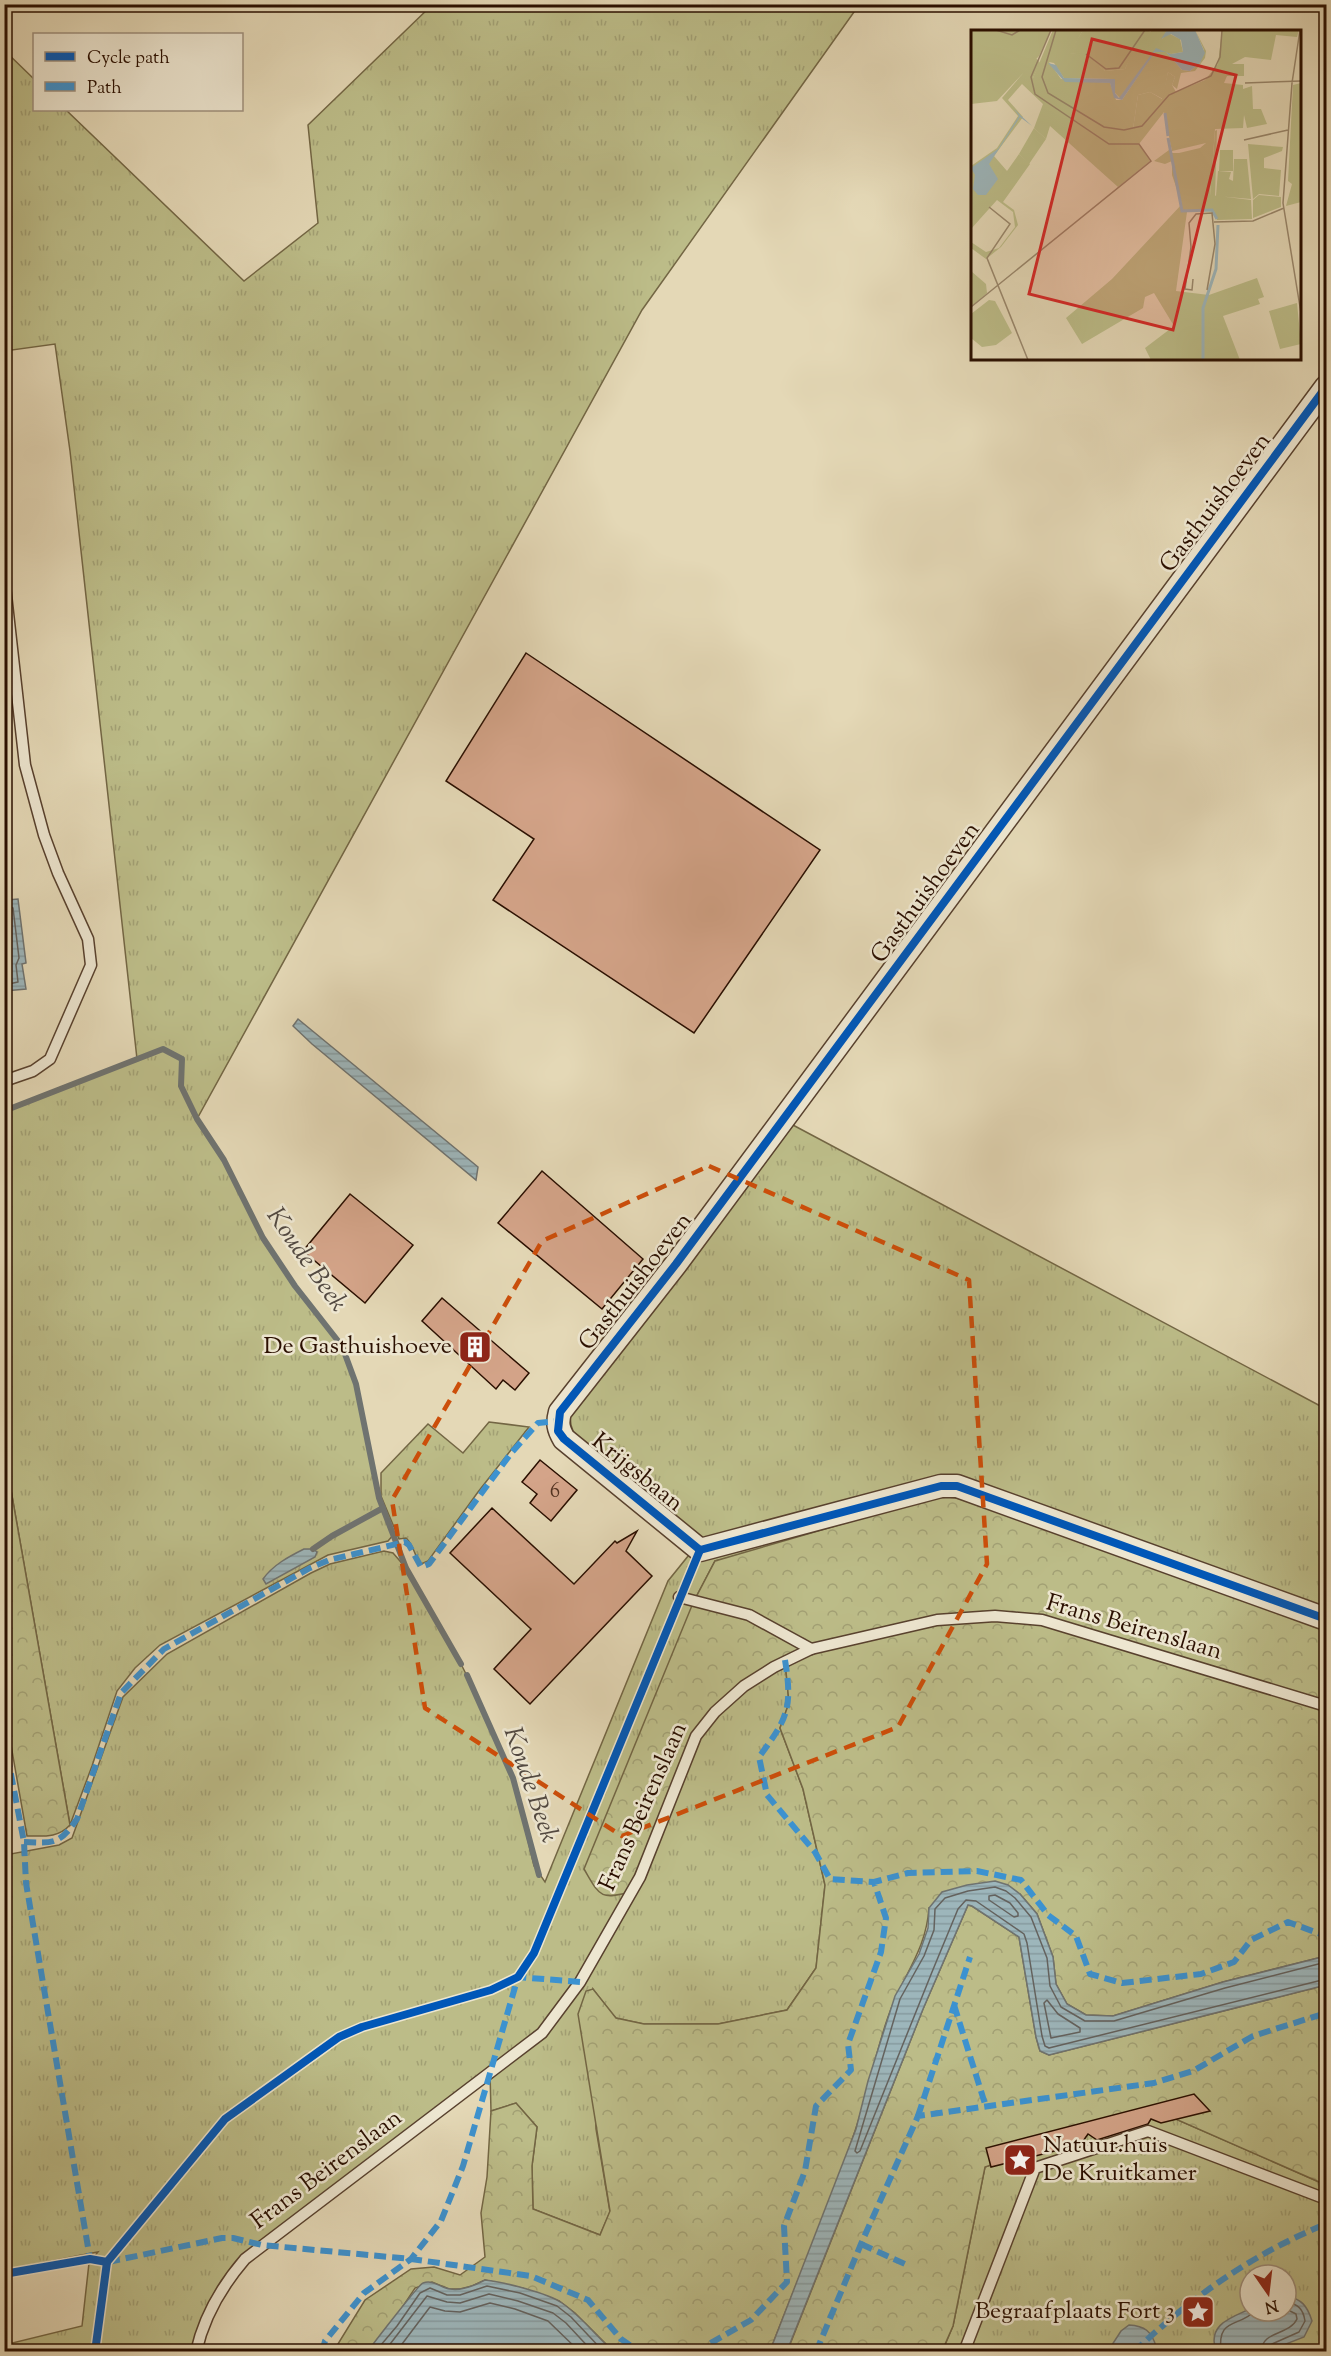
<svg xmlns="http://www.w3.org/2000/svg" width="1331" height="2356" viewBox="0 0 1331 2356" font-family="'Sorts Mill Goudy',serif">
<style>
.grass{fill:url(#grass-tufts);stroke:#736644;stroke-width:1.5;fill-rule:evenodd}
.forest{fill:url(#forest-crowns);stroke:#736644;stroke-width:1.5}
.water{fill:url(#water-rules);stroke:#6f7370;stroke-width:1.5}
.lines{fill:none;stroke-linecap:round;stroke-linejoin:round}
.shore{stroke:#64625e;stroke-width:1.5}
.stream{stroke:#6f7370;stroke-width:6}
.building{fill:#d4a489;stroke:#2a0f00;stroke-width:1.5}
.service-casing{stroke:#58412e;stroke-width:13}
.minor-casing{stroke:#58412e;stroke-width:25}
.service{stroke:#ede6d0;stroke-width:10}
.minor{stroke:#ede6d0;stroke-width:22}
.quiet{stroke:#3c92d0;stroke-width:6;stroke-dasharray:12 6;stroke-linecap:butt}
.cycleway-casing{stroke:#ede6d0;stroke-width:11}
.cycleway{stroke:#0057b8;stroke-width:8}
.marked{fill:none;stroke:#cc4e0a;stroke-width:4.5;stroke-dasharray:12 8;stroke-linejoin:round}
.labels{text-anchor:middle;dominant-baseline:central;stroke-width:5;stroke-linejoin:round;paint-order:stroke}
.number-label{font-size:21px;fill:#543422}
.street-label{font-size:24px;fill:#2a0f00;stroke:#ede6d0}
.poi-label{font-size:24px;fill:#2a0f00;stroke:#ede6d0;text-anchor:end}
.water-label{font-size:26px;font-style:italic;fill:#524941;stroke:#ede6d0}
.inset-river{fill:none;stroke:#9db6bb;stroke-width:3}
.inset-road{fill:none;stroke:#9a886d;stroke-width:1.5}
.view{fill:#d62828;fill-opacity:0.15;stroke:#d62828;stroke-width:3}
.inset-edge{fill:none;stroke:#2a0f00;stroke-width:3}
</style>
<defs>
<pattern id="grass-tufts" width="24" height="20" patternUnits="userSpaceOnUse" patternTransform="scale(1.5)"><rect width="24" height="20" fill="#bcbc88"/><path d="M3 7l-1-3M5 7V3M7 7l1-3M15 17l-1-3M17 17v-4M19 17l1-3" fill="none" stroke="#a2a074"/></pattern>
<pattern id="forest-crowns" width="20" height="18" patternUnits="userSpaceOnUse" patternTransform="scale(1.5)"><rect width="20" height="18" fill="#bcbc88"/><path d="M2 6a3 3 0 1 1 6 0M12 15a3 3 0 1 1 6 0" fill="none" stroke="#a2a074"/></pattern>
<pattern id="water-rules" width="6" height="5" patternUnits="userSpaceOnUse" patternTransform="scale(1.5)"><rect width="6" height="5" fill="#9db6bb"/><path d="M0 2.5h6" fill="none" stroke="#879b9f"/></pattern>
</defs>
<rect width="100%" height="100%" fill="#e4d8b6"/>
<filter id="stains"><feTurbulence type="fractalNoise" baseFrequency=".00333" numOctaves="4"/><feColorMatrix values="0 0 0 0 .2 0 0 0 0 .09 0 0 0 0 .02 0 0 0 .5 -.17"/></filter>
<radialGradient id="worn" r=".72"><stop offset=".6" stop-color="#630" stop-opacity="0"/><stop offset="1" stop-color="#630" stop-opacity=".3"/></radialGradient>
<g class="grass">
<path d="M 432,5 L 859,5 L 642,310 L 197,1119 L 224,1160 L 263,1238 L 295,1286 L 342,1346 L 356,1384 L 379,1498 L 394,1534 L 388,1541 L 328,1555 L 160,1645 L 135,1668 L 117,1691 L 92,1766 L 70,1825 L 5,1456 L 5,1111 L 137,1059 L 70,451 L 55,344 L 5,351 L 4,50 L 34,79 L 34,110 L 66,110 L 244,281 L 318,223 L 308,125 Z"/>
<path d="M 791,1124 L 1326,1409 L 1326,1631 L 995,1508 L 715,1561 L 693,1603 L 704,1724 L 785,1660 L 789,1703 L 780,1728 L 803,1789 L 825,1885 L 816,1968 L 787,2010 L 718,2024 L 644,2024 L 615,2018 L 593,1989 L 596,2129 L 610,2212 L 600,2235 L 533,2209 L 532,2166 L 537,2127 L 516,2103 L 491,2111 L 490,2072 L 231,2275 L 196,2351 L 5,2352 L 4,2345 L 82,2326 L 89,2263 L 98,2252 L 5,2270 L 5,1855 L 59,1845 L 72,1838 L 123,1697 L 167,1654 L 311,1573 L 330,1564 L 384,1551 L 393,1553 L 406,1568 L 451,1644 L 478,1698 L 513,1778 L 534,1866 L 545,1882 L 668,1581 L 701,1540 L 574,1434 L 571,1425 L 570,1415 Z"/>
<path d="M 489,1422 L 529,1427 L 478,1492 L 428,1561 L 421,1564 C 414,1557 415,1546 406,1538 L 399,1539 L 381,1496 L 381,1473 L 428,1424 L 463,1453 Z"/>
<path d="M 1153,2109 L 1326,2185 L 1326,2351 L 942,2352 L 953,2326 L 985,2167 ZM 1250,2275 L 1286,2275 L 1286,2311 L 1250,2311 Z"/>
</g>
<g class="forest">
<path d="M 5,1456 L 70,1825 C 58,1838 44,1836 27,1836 L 5,1711 Z"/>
<path d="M 948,1497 L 964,1499 L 995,1508 L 1326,1631 L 1326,1956 L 1223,1982 L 1113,2016 L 1086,2015 L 1067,2004 L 1056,1984 L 1053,1957 L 1037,1914 L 1020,1894 L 929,1908 C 926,1952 902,1976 888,2017 C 875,2054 868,2093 855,2131 C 830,2205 798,2278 770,2351 L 613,2351 L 575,2313 L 559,2301 L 522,2288 L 485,2280 L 472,2286 L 460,2289 L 449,2289 L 432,2282 L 415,2288 L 392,2323 L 368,2351 L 333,2352 L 365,2300 L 411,2269 L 434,2267 L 460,2275 L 485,2257 L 481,2213 L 487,2177 L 491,2111 L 516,2103 L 537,2127 L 532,2166 L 533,2209 L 600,2235 L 610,2211 L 578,2014 L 586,1991 L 593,1989 L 616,2018 L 644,2024 L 718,2024 L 787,2010 L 816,1968 L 825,1885 L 803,1789 L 780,1728 L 789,1703 L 785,1661 L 704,1724 L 631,1892 C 599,1900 600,1896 584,1869 L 693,1603 L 715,1561 L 928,1499 Z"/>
<path d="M 968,1905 L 972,1906 L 1019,1937 L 1036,2037 L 1040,2051 L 1049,2055 L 1326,1985 L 1326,2185 L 1153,2109 L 985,2167 L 953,2326 L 942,2351 L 787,2352 L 923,2009 Z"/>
</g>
<g class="water">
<path d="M 5,897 L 7,900 L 18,899 L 26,963 L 22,964 L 26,989 L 5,991 Z"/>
<path d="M 298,1019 L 478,1167 L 476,1180 L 312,1044 L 293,1026 Z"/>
<path d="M 304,1549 L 313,1549 L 317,1552 L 315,1557 L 266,1584 L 263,1579 C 273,1565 288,1557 304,1549 Z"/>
<path d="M 995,1881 L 1008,1885 L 1020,1894 L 1037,1914 L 1053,1957 L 1056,1984 L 1067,2004 L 1086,2015 L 1113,2016 L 1223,1982 L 1326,1956 L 1326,1985 L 1049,2055 L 1040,2051 L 1036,2037 L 1019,1937 L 972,1906 L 968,1905 L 923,2009 L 787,2351 L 770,2351 L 856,2129 L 868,2081 L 895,1996 L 919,1954 L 928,1928 L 929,1908 L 942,1892 L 967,1885 Z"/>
<path d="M 485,2280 C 503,2282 548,2293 562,2303 C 581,2316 596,2336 613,2351 L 368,2351 C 373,2344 419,2284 423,2283 C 433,2279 441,2288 450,2289 C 462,2291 474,2286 485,2280 Z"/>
<path d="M 1286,2295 C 1302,2300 1307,2305 1312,2321 L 1304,2337 L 1268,2351 L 1216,2351 C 1207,2325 1230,2318 1250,2309 L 1250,2311 L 1286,2311 Z"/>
<path d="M 1129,2325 C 1145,2326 1151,2331 1156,2346 L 1152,2351 L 1108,2351 L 1121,2331 Z"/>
</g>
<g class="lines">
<g class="shore">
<path d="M 4,905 L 13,908 L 19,958 L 16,965 L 18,982 L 4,985"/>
<path d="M 4,913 C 14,932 8,956 10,976 L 4,978"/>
<path d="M 995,1895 L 1010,1903 L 1018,1913 L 1018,1916 L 1014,1917 L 989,1900 L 989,1896 Z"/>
<path d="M 1326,1962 L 1225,1988 L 1114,2021 L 1085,2021 L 1061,2007 L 1050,1986 L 1047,1958 L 1031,1917 L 1015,1898 L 1006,1891 L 995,1887 L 968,1891 L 945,1898 L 935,1909 L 934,1930 L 924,1956 L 900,1999 L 855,2151 L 857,2153 L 860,2151 L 932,1972 L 958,1909 L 966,1900 L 976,1901 L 1024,1934 L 1027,1943 L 1042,2036 L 1045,2046 L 1049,2048 L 1326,1979"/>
<path d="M 1047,2000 L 1058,2014 L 1080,2028 L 1080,2032 L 1051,2038 L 1044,2003 Z"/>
<path d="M 375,2352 L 397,2326 L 420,2293 L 430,2288 L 447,2295 L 460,2295 L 487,2286 L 520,2293 L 557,2306 L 571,2317 L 604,2352"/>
<path d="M 384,2352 L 427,2296 L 447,2302 L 460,2303 L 489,2294 L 518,2301 L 553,2313 L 566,2323 L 593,2352"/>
<path d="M 396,2352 L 430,2307 L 445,2311 L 460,2312 L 490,2303 L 515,2309 L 548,2321 L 580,2352"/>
<path d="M 1221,2352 C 1217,2317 1238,2328 1255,2311"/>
<path d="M 1261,2352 C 1262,2330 1289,2336 1297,2319 L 1296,2314 L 1286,2309"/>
<path d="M 1268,2352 L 1272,2344 L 1299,2332 L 1305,2321 C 1303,2308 1298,2305 1286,2301"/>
</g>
<g class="stream">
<path d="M 4,1111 L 163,1049 L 182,1059 L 181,1086 L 197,1119 L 224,1160 L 263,1238 L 295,1286 L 342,1346 L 356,1384 L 379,1498 L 406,1568 L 461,1664"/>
<path d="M 313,1549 L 332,1536 L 383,1508"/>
<path d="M 467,1675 L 513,1778 L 539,1875"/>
</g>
</g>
<g class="building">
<path d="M 526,653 L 820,850 L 694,1033 L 493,900 L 534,839 L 446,781 Z"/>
<path d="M 542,1171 L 643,1259 L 602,1309 L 498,1223 Z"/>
<path d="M 350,1194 L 413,1245 L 365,1303 L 303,1251 Z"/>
<path d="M 442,1298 L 529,1373 L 515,1390 L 503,1380 L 496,1389 L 422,1321 Z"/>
<path d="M 540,1460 L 577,1490 L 551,1521 L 530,1503 L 537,1494 L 522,1482 Z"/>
<path d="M 492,1508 L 574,1584 L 615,1541 L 617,1543 L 637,1531 L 626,1551 L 652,1576 L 530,1704 L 494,1669 L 531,1629 L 450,1553 Z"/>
<path d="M 1194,2094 L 1210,2111 L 1161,2123 L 1151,2119 L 1148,2124 L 1097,2140 L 1088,2134 L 1081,2144 L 1028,2158 L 1017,2152 L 1011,2162 L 991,2167 L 986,2148 Z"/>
</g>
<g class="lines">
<defs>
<g id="service">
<path d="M 4,577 L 25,765 L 44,835 L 58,873 L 88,939 L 91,965 L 50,1059 L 33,1071 L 4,1081"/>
<path d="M 679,1597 L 749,1615 L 811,1649"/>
<path d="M 196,2352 C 204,2316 221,2287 245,2259 L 542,2033 L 580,1982 L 640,1877 L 696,1736 L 715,1712 L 744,1686 L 774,1667 L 811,1649 L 937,1620 L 995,1616 L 1042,1620 L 1326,1706"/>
<path d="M 964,2352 L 1035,2168 L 1148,2131 L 1326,2199"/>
</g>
<path id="minor" d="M 1326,387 L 676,1264 L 560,1412 C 557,1423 558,1429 564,1439 L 700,1550 L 941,1486 L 957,1486 L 1326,1619"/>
</defs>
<use href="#service" class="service-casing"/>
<use href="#minor" class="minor-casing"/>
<use href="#service" class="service"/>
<use href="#minor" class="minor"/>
<g class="quiet">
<path d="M 785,1660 C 793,1709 787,1719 759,1757 L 767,1795 L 815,1852 L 830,1879 L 874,1882"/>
<path d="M 4,1738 L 24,1842 L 26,1883 L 90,2259"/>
<path d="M 24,1842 C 54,1843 59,1845 77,1819 L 121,1693 L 164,1649 L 310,1568 L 329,1560 L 405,1542 L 409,1545 L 421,1567 L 429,1564 L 512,1452 L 538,1423 L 558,1421"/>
<path d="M 954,2005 L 986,2107"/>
<path d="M 918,2116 L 970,1957"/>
<path d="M 861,2244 L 905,2264"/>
<path d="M 108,2262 L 222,2238 L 233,2238 L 262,2245 L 411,2259 L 531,2276 L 588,2300 L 621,2339 L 640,2352"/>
<path d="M 322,2352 L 325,2341 L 364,2293 L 411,2259 L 441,2221 L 463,2166 L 518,1977 L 580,1982"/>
<path d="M 695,2352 L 751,2320 L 787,2282 L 784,2226 L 805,2171 L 816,2106 L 851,2070 L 848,2044 L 881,1952 L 886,1918 L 874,1882 L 908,1873 L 977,1871 L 1021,1880 L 1048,1915 L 1076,1936 L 1090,1974 L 1122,1983 L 1201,1974 L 1234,1962 L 1251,1940 L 1288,1922 L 1326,1936"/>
<path d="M 816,2352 L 861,2244 L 918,2116 L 1154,2083 L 1193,2071 L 1253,2036 L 1326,2013"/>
<path d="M 1134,2352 C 1190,2298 1254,2253 1326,2224"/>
</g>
<defs>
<g id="cycleway">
<path d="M 700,1550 L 564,1439 L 558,1431 L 560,1412 L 676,1264 L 1326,387"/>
<path d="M 700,1550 L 941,1486 L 957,1486 L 1326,1619"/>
<path d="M 4,2274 L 90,2259 L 107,2262"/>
<path d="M 95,2352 L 107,2262 L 225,2119 L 339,2037 L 362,2027 L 491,1990 L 518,1977 L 534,1953 L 700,1550"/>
</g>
</defs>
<use href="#cycleway" class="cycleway-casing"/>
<use href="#cycleway" class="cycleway"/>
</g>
<path class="marked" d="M 709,1166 L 969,1280 L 987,1564 L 898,1727 L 622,1836 L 425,1708 L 392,1500 L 542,1241 Z"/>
<defs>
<symbol id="building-square" viewBox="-11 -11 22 22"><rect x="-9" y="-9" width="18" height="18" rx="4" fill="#8f2418" stroke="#ede6d0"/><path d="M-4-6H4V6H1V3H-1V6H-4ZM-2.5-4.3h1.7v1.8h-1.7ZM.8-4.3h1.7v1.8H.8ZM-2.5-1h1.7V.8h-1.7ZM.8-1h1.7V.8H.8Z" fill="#fff"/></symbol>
<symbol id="sight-square" viewBox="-11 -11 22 22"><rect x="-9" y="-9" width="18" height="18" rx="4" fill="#8f2418" stroke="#ede6d0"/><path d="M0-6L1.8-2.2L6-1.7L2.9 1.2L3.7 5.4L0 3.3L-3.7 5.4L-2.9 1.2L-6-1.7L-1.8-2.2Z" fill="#fff"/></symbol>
</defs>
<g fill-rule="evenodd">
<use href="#building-square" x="456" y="1328" width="38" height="38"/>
<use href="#sight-square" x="1001" y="2141" width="38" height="38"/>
<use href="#sight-square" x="1179" y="2293" width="38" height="38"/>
</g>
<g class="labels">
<g class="number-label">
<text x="555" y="1492">6</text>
</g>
<g class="street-label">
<text transform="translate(1216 503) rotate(-53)">Gasthuishoeven</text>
<text transform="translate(926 893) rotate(-54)">Gasthuishoeven</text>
<text transform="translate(636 1282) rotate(-52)">Gasthuishoeven</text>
<text transform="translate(637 1473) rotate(39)">Krijgsbaan</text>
<text transform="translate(1134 1628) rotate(16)">Frans Beirenslaan</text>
<text transform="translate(644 1807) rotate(-66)">Frans Beirenslaan</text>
<text transform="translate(327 2170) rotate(-37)">Frans Beirenslaan</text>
</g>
<g class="poi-label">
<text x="452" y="1347">De Gasthuishoeve</text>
<text x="1043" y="2146" text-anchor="start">Natuur.huis<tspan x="1043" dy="28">De Kruitkamer</tspan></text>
<text x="1175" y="2312">Begraafplaats Fort 3</text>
</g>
<g class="water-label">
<text transform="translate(306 1260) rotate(55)">Koude Beek</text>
<text transform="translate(530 1785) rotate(71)">Koude Beek</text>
</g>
</g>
<g transform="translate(971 30)">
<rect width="330" height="330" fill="#e4d8b6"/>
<path d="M 0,0 L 80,0 L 68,26 L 26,71 L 0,74 ZM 112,0 L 176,0 L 180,2 L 162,23 L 154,39 L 134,41 L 113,25 L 98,23 ZM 251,0 L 328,0 L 326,7 L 305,5 L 300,30 L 274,27 L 261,34 L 273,34 L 273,46 L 256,46 L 253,53 L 272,55 L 272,59 L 281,56 L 282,79 L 290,79 L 296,94 L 276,98 L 273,85 L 272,98 L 244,99 L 239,165 L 280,170 L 281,189 L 246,190 L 243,181 L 235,179 L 216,182 L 205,261 L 238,265 L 286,248 L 293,267 L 287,269 L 289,274 L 252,286 L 269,330 L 180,330 L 174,318 L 203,296 L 183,263 L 174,267 L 172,278 L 111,314 L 95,288 L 141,249 L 211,174 L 201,145 L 201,131 L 194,134 L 183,131 L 198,120 L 201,123 L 208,123 L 229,118 L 235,113 L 201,121 L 193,82 L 168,114 L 179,131 L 147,157 L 79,96 L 75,109 L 63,98 L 72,74 L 51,54 L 37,70 L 52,87 L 23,126 L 36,141 L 48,124 L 59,134 L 32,172 L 43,180 L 47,195 L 30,217 L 15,229 L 0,218 L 0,212 L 15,222 L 28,218 L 44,197 L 42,182 L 26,170 L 0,199 L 0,136 L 26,118 L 47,86 L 31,68 L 65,28 L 69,33 L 62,48 L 138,112 L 172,95 L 162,99 L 167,65 L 179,62 L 191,69 L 197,42 L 204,47 L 201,55 L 205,62 L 234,50 L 247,34 ZM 330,53 L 330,172 L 315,176 L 321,154 L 317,151 L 322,55 ZM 277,114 L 312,117 L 311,121 L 293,128 L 293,138 L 310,140 L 308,166 L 288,164 L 282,169 ZM 263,129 L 276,129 L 280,169 L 245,166 L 247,141 L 260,142 L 258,149 L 262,151 ZM 288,165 L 310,167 L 310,177 L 282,188 L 282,170 ZM 326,273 L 330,314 L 309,319 L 298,281 Z" fill="#bcbc88"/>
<path d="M 82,0 L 112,0 L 99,23 L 113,24 L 134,41 L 154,39 L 161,23 L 181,0 L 196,0 L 191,9 L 197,3 L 209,9 L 212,22 L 200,24 L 185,19 L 149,68 L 144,63 L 144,49 L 93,48 L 83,33 L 78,32 L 90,49 L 139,53 L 145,70 L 151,70 L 184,21 L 195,22 L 211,40 L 219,41 L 229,33 L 233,20 L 224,0 L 235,21 L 234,28 L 224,41 L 210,43 L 206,59 L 201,55 L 204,47 L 197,42 L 192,69 L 179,62 L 167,65 L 162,99 L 188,79 L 189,82 L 167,112 L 138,112 L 76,73 L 63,60 L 62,48 ZM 63,98 L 75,109 L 58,134 L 48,124 ZM 246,100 L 244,166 L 239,166 L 244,101 Z" fill="#bcbc88"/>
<path d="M 249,120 L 262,120 L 262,141 L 248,141 Z" fill="#bcbc88"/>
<path d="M 0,241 L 15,254 L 16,263 L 0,277 ZM 18,270 L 24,271 L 41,303 L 25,315 L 11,317 L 0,308 L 0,284 Z" fill="#bcbc88"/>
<path d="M 196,0 L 224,0 L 234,23 L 229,33 L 219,41 L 211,40 L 195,22 L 184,22 L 151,70 L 143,68 L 139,53 L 94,52 L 77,33 L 85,35 L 93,48 L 144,49 L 144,63 L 148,68 L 185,18 L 200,24 L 212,22 L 210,10 L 200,4 L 190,9 ZM 43,79 L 61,96 L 49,87 L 18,134 L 27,149 L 15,165 L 7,165 L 2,159 L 4,145 L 0,138 L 27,119 L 48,86 Z" fill="#9db6bb"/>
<path class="inset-river" d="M 194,83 L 197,106M 197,108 L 211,181 L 241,180 L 246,189M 232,330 L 232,278 L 245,239 L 247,195"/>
<path class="inset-road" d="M 25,0 L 41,5 L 49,0M 85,0 L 71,47 L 77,63 L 133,97 L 153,100 L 171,96 L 198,65 L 240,46 L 249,27 L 251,0M 329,0 L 321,53 L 312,173 L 330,283M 115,24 L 135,39 L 148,38 L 174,0M 274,53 L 330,51M 273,110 L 317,100M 18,177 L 39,194 L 16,228 L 57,330M 243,192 L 282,191 L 313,178M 222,249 L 221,260 L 214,259 L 220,217 L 218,193 L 225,184 L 241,183 L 244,214 L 236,260M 0,277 L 180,131 L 168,114 L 138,114 L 64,64 L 60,47 L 80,0"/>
<path class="view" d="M 121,9 L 265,45 L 202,300 L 58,264 Z"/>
<rect width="330" height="330" class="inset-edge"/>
</g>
<rect width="1331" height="2356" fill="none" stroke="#e4d8b6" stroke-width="24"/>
<rect x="6" y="6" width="1319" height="2344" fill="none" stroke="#2a0f00" stroke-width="3"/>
<rect x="12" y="12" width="1307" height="2332" fill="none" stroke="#2a0f00" stroke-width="1.5"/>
<rect x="33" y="33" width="210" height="78" fill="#ede6d0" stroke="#9f907d" stroke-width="1.5"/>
<rect x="45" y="52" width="30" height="9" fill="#0057b8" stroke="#9f907d" stroke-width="1.5"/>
<text x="87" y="63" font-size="18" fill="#2a0f00">Cycle path</text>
<rect x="45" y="82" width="30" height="9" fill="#3c92d0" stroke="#9f907d" stroke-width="1.5"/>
<text x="87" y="93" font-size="18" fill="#2a0f00">Path</text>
<g transform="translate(1268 2293) rotate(166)"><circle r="28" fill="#ede6d0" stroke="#9f907d" stroke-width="1.5"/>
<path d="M0-4.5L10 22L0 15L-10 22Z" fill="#8f2418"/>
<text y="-9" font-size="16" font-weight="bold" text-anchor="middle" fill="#2a0f00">N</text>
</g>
<rect width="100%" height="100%" filter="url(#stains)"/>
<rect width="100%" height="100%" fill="url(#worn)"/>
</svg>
